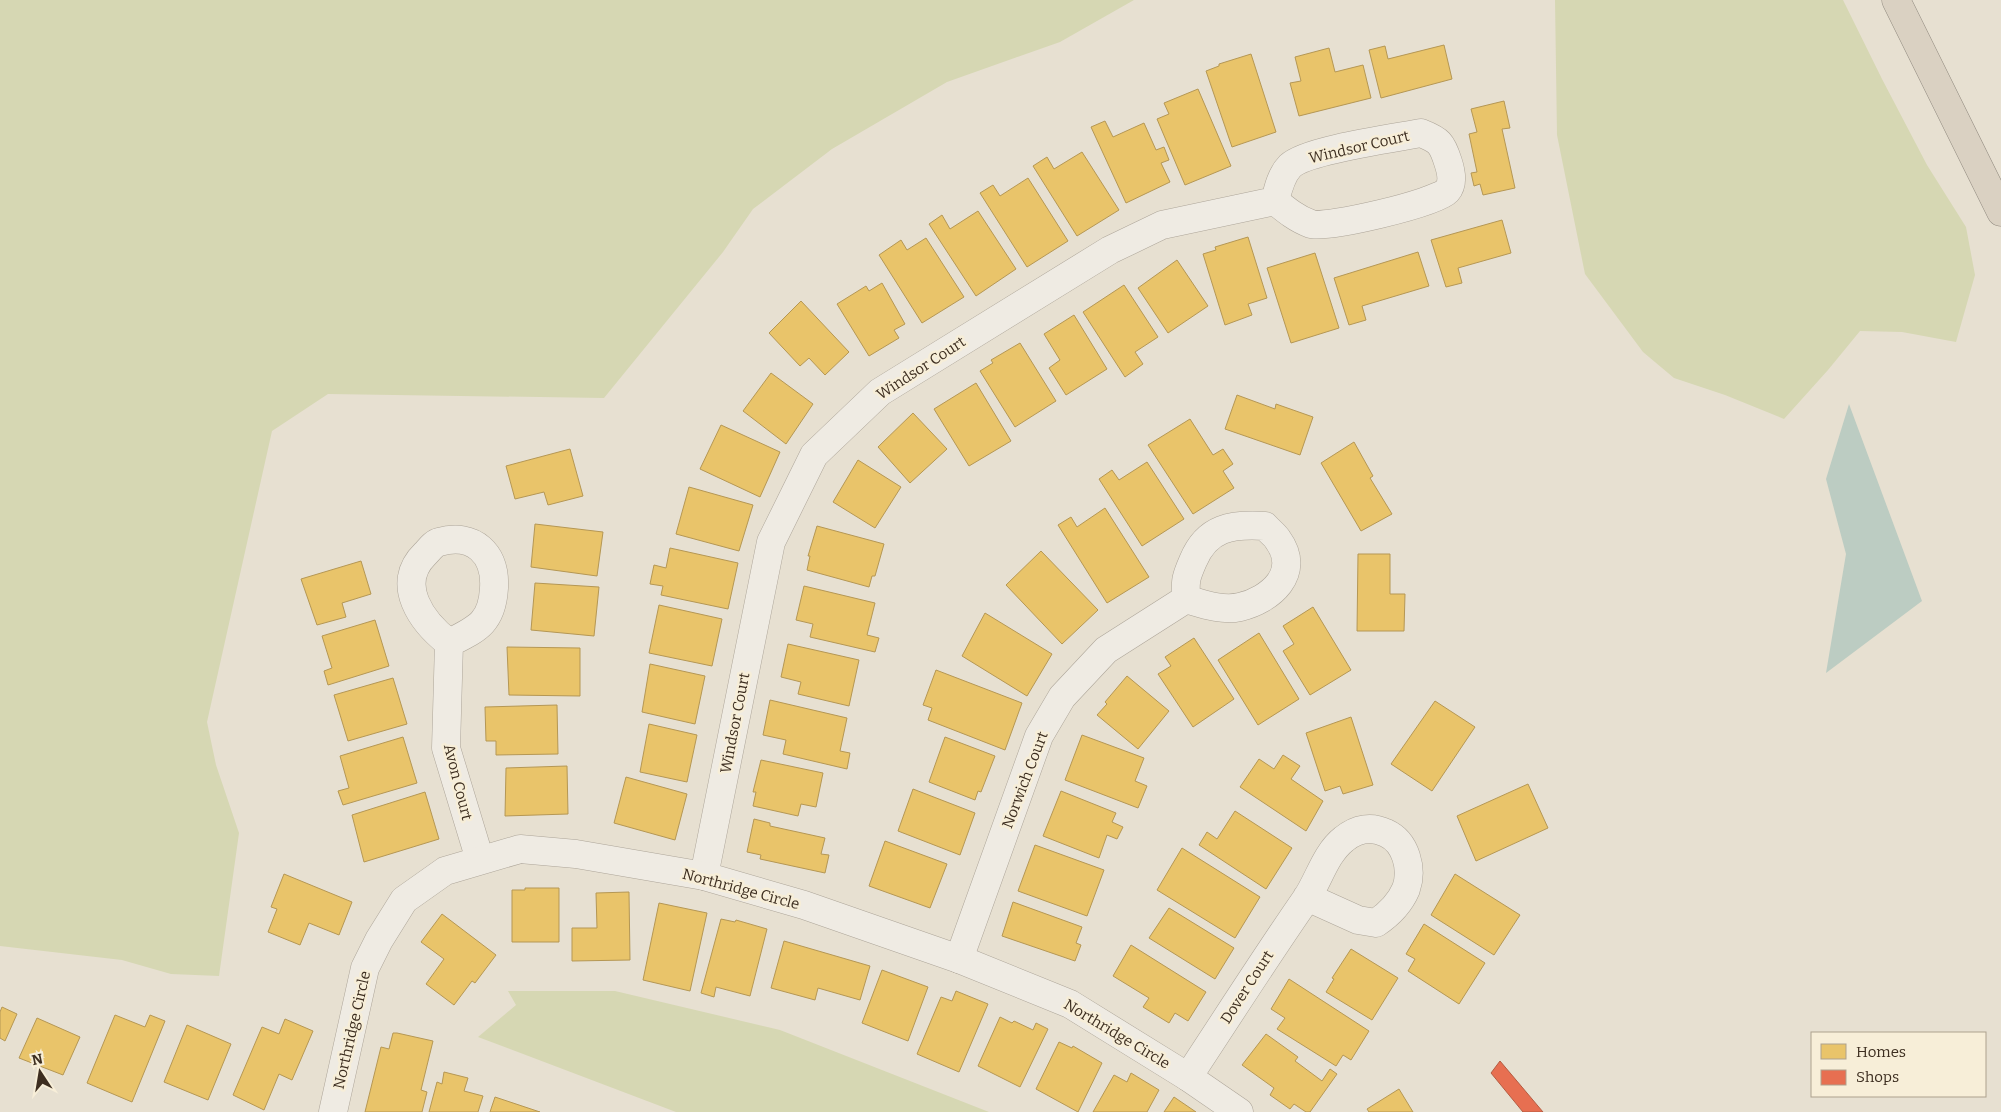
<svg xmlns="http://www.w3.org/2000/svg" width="2001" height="1112" viewBox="0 0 2001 1112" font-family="Bitter,serif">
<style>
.green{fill:#d6d7b3}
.water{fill:#bcccc2}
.homes{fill:#e9c46a;stroke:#b59754}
.shops{fill:#e76f51;stroke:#b45c42}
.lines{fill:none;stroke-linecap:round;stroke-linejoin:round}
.minor-casing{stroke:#ada599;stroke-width:29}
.motorway-casing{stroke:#928b80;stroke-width:29}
.minor{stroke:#efebe3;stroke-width:28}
.motorway{stroke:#dad1c2;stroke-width:28}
.labels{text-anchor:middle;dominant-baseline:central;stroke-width:5;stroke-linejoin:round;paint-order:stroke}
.street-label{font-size:15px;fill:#3d2e20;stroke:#f7eed8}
</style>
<rect width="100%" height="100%" fill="#e7e0d1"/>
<g class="green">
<path d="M 0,0 L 1134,0 L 1060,42 L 947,82 L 832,149 L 753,209 L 723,252 L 604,398 L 328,394 L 272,431 L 207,722 L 216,765 L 239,833 L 219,976 L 171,974 L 122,960 L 0,946 Z"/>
<path d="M 1555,0 L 1843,0 L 1882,79 L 1927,165 L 1966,227 L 1975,275 L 1956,342 L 1902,332 L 1860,331 L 1828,370 L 1784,419 L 1725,395 L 1674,378 L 1643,352 L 1585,274 L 1557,135 Z"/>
<path d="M 508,991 L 615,991 L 780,1030 L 989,1112 L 676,1112 L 478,1037 L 516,1005 Z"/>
</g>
<path class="water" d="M 1849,404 L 1922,601 L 1826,673 L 1846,554 L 1826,479 Z"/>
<g class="homes">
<path d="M 1444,45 L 1452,79 L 1381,98 L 1369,50 L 1385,46 L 1388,59 Z"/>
<path d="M 1329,48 L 1335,72 L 1363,65 L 1371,98 L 1299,116 L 1290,83 L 1301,81 L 1295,57 Z"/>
<path d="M 1251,54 L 1276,132 L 1232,147 L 1206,71 L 1219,66 L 1219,64 Z"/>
<path d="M 1198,89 L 1231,166 L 1185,185 L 1157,119 L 1169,114 L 1164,103 Z"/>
<path d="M 1504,101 L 1510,128 L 1502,129 L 1515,188 L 1483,195 L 1480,184 L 1474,186 L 1471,173 L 1477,172 L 1469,134 L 1477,132 L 1471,109 Z"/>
<path d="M 1105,121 L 1113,137 L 1144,123 L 1156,150 L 1164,147 L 1169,160 L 1161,163 L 1170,182 L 1126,203 L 1091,127 Z"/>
<path d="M 1082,152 L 1119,210 L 1077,236 L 1033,166 L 1047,157 L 1054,169 Z"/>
<path d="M 1028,178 L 1068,241 L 1027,267 L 980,193 L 993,185 L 1000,196 Z"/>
<path d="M 978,211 L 1016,269 L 976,296 L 929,224 L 942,215 L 950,229 Z"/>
<path d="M 1502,220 L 1511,253 L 1458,268 L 1462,283 L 1446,287 L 1431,240 Z"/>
<path d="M 1248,237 L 1267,298 L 1248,304 L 1252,315 L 1225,325 L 1203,254 L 1216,250 L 1215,247 Z"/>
<path d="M 926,238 L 964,297 L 922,323 L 879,255 L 901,240 L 907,250 Z"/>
<path d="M 1418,252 L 1429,286 L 1362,306 L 1366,320 L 1349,325 L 1334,278 Z"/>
<path d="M 1315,253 L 1339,328 L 1291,343 L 1267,268 Z"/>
<path d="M 1177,260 L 1208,306 L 1168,333 L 1138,288 Z"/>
<path d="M 882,283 L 905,324 L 894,330 L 899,338 L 869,356 L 837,304 L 866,286 L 869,291 Z"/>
<path d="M 1124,285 L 1158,337 L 1135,352 L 1143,364 L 1125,377 L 1083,312 Z"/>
<path d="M 801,301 L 849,352 L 825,375 L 809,358 L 800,366 L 769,333 Z"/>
<path d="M 1074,315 L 1107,369 L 1066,395 L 1049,368 L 1060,360 L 1044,334 Z"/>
<path d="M 1020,343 L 1056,401 L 1015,427 L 980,371 L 993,363 L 991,360 Z"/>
<path d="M 771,373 L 813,404 L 786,444 L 743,411 Z"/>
<path d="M 976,383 L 1011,441 L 969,466 L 934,409 Z"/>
<path d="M 1237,395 L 1275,409 L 1276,404 L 1313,417 L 1300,455 L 1225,429 Z"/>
<path d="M 913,413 L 947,449 L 910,483 L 878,447 Z"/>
<path d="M 1190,419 L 1213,455 L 1223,449 L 1233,464 L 1223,471 L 1234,488 L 1193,514 L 1148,445 Z"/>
<path d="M 721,425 L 780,452 L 760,497 L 700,469 Z"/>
<path d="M 1354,442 L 1373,476 L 1370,478 L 1392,514 L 1361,531 L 1321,463 Z"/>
<path d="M 570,449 L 583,496 L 548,505 L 544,492 L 515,499 L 506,466 Z"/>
<path d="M 858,460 L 901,487 L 875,528 L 833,502 Z"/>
<path d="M 1147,462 L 1184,519 L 1142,546 L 1099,479 L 1112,470 L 1119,480 Z"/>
<path d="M 689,487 L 753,505 L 739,551 L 676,534 Z"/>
<path d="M 1105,508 L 1149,577 L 1107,603 L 1058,525 L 1071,517 L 1077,527 Z"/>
<path d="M 535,524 L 603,532 L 597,576 L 531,567 Z"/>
<path d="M 817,526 L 884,544 L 875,576 L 872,576 L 869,587 L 807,570 L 810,556 L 808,556 Z"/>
<path d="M 670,548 L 738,563 L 728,609 L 661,595 L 663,586 L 650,584 L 654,565 L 666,568 Z"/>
<path d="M 1041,551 L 1098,610 L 1062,644 L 1006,585 Z"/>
<path d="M 1358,554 L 1390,554 L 1390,594 L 1405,594 L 1404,631 L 1357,631 Z"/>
<path d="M 361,561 L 371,594 L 342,603 L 346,617 L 317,625 L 301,579 Z"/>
<path d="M 535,583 L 599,587 L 594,636 L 531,630 Z"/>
<path d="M 804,586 L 875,603 L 867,635 L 879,638 L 875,652 L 810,637 L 813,624 L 796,620 Z"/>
<path d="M 659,605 L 722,619 L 712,666 L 649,653 Z"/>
<path d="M 1313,607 L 1351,670 L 1310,695 L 1283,651 L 1294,644 L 1283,626 Z"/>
<path d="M 985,613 L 1052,654 L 1027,696 L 962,656 Z"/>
<path d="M 375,620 L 389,666 L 328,685 L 324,671 L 332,668 L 322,636 Z"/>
<path d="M 1259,633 L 1299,699 L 1258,725 L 1218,660 Z"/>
<path d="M 1194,638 L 1234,699 L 1193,727 L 1158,674 L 1171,666 L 1165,657 Z"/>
<path d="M 788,644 L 859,660 L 849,706 L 798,694 L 801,682 L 781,677 Z"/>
<path d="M 507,647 L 580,648 L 580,696 L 509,695 Z"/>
<path d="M 650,664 L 705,676 L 695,724 L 642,712 Z"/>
<path d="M 936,670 L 1022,703 L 1005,750 L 928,720 L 932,708 L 923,705 Z"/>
<path d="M 1127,676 L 1169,711 L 1138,749 L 1097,715 L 1107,704 L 1105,702 Z"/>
<path d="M 393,678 L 407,724 L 348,741 L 334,695 Z"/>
<path d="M 770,700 L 847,718 L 840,751 L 850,753 L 847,769 L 783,754 L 786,740 L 763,735 Z"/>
<path d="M 1435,701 L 1475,727 L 1432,791 L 1391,764 Z"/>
<path d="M 557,705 L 558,754 L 496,755 L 496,741 L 486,741 L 485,707 Z"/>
<path d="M 1351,717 L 1373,785 L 1343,794 L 1340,786 L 1325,791 L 1306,733 Z"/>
<path d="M 649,724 L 697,735 L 687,782 L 640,772 Z"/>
<path d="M 1082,735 L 1144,758 L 1135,781 L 1147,786 L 1138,808 L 1065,780 Z"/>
<path d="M 403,737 L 417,783 L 343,805 L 338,791 L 349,788 L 340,756 Z"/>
<path d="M 945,737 L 995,756 L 981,792 L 978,791 L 975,800 L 929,782 Z"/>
<path d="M 1283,755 L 1300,766 L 1291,779 L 1323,801 L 1306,831 L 1240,787 L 1259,759 L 1274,769 Z"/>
<path d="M 761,760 L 823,773 L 816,807 L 801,804 L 798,816 L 753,806 L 756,792 L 753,792 Z"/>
<path d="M 567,766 L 568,814 L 505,816 L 506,768 Z"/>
<path d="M 626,777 L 687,794 L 675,840 L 614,823 Z"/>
<path d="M 1528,784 L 1548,828 L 1476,861 L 1457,816 Z"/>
<path d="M 913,789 L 975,813 L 960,855 L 898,831 Z"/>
<path d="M 1061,791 L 1116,813 L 1112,822 L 1123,827 L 1117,839 L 1107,835 L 1099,858 L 1043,836 Z"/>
<path d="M 425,792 L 439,839 L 364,862 L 352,815 Z"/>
<path d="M 1235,811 L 1292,848 L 1266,889 L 1199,845 L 1207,832 L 1217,839 Z"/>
<path d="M 754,819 L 770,823 L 770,826 L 825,838 L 821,854 L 829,855 L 825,873 L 760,859 L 761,855 L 747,852 Z"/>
<path d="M 885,841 L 947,864 L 930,908 L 869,886 Z"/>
<path d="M 1035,845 L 1104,870 L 1087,916 L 1018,891 Z"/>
<path d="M 1182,848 L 1260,897 L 1235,938 L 1157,890 Z"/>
<path d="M 284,874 L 352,902 L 339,935 L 309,923 L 300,945 L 268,932 L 277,909 L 271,907 Z"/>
<path d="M 1455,874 L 1520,915 L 1494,955 L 1431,915 Z"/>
<path d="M 525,888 L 559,888 L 559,942 L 512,942 L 512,890 L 525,890 Z"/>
<path d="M 629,892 L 630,960 L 572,961 L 572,928 L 597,928 L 596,893 Z"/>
<path d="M 1013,902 L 1082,927 L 1076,943 L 1081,945 L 1075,961 L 1002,936 Z"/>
<path d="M 659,903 L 707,913 L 690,991 L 643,980 Z"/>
<path d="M 1169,908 L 1234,948 L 1215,979 L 1149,938 Z"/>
<path d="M 442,914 L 496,955 L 475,983 L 472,981 L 454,1005 L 426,984 L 444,959 L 421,942 Z"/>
<path d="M 721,919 L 735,922 L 736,920 L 767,929 L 750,996 L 716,987 L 714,997 L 701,993 Z"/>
<path d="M 1424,924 L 1485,963 L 1459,1004 L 1408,971 L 1415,959 L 1406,954 Z"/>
<path d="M 784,941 L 870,966 L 860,1000 L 818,988 L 815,1000 L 771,988 Z"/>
<path d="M 1131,945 L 1206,992 L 1188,1021 L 1175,1013 L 1169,1023 L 1143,1007 L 1149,998 L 1113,976 Z"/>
<path d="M 1351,949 L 1398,978 L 1372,1020 L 1326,992 L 1334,979 L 1332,978 Z"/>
<path d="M 882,970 L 928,987 L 908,1041 L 862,1023 Z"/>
<path d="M 1289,979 L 1369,1031 L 1351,1060 L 1343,1055 L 1336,1066 L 1277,1029 L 1285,1018 L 1271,1009 Z"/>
<path d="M 956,991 L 988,1004 L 959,1072 L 917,1054 L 941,997 L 952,1001 Z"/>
<path d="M 2,1007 L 17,1014 L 5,1041 L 0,1038 L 0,1012 Z"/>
<path d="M 115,1015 L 145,1027 L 150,1015 L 165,1021 L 132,1102 L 87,1083 Z"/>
<path d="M 1000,1017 L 1012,1023 L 1014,1021 L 1033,1030 L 1036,1023 L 1048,1029 L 1020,1087 L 978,1066 Z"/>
<path d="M 37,1018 L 80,1037 L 63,1075 L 19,1058 Z"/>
<path d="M 285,1019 L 313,1031 L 292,1080 L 279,1074 L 264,1110 L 233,1095 L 262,1027 L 279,1034 Z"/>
<path d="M 187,1025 L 231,1044 L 208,1100 L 164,1082 Z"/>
<path d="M 393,1033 L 397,1033 L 433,1041 L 421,1090 L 427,1092 L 422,1112 L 365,1112 L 381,1047 L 389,1049 Z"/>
<path d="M 1266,1034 L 1298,1057 L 1295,1061 L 1322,1081 L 1330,1069 L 1337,1074 L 1310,1112 L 1306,1112 L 1294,1104 L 1290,1109 L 1270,1095 L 1274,1088 L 1242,1065 Z"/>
<path d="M 1059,1042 L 1072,1048 L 1073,1046 L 1102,1063 L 1078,1112 L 1036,1089 Z"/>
<path d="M 444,1072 L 468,1078 L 464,1091 L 483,1096 L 478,1112 L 429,1112 L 437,1082 L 442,1084 Z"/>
<path d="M 1131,1073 L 1159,1090 L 1147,1112 L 1093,1112 L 1114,1075 L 1127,1082 Z"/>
<path d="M 1399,1089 L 1413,1112 L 1369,1112 L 1367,1109 Z"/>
<path d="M 495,1097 L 540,1112 L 490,1112 Z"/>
<path d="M 1174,1097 L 1196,1112 L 1164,1112 Z"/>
</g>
<path class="shops" d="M 1500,1061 L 1543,1112 L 1523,1112 L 1491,1073 Z"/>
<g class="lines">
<defs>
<g id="minor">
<path d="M 449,643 C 422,622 394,584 425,554 C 429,550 434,543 439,542 C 474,532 496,554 494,588 C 492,623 477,629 449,643 L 446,748 L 480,860"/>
<path d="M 704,876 L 771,542 L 814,455 L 880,392 L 1110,250 L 1162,225 L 1275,201 C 1286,210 1297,219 1311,224 C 1326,229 1436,203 1447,191 C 1454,183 1451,171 1448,162 C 1442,143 1439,140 1421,133 C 1395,138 1306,150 1290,166 C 1281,175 1278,189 1275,201"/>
<path d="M 959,959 L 1039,736 L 1062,697 L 1106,650 L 1186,599 C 1203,604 1222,611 1240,607 C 1270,600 1302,573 1278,540 C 1275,535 1269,531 1265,526 C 1232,524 1207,527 1193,561 C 1186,577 1185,580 1186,599"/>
<path d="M 1188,1077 C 1227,1018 1265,958 1306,899 C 1319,880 1325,854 1344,839 C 1357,828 1372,826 1386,833 C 1406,842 1413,869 1406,889 C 1400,903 1388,915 1376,923 L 1358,920 L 1307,897"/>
<path d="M 333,1112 L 365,968 L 379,940 L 404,900 L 445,871 L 520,849 L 576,854 L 704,876 L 804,905 L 959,959 L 1070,1004 L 1188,1077 L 1239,1112"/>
</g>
<path id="motorway" d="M 1896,0 L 2001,212"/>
</defs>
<use href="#minor" class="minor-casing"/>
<use href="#motorway" class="motorway-casing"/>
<use href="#minor" class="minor"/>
<use href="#motorway" class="motorway"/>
</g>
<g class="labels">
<g class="street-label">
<text transform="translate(1359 147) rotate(-13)">Windsor Court</text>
<text transform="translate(921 368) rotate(-33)">Windsor Court</text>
<text transform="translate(735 723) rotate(-79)">Windsor Court</text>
<text transform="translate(1025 780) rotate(-69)">Norwich Court</text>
<text transform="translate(458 782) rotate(76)">Avon Court</text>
<text transform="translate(741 889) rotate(15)">Northridge Circle</text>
<text transform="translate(1247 987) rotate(-57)">Dover Court</text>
<text transform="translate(352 1030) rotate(-77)">Northridge Circle</text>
<text transform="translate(1117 1034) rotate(31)">Northridge Circle</text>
</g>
</g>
<rect x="1811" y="1032" width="175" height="65" fill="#f7eed8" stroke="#ada18e"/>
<rect x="1821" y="1044" width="25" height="15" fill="#e9c46a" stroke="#ada18e"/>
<text x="1856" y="1057" font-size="15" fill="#3d2e20">Homes</text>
<rect x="1821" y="1070" width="25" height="15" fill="#e76f51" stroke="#ada18e"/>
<text x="1856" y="1082" font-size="15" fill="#3d2e20">Shops</text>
<g transform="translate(40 1072) rotate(348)" stroke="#f7eed8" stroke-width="4" paint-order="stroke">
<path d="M0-4L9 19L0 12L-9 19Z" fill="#3d2e20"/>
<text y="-8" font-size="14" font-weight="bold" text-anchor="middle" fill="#3d2e20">N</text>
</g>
</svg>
